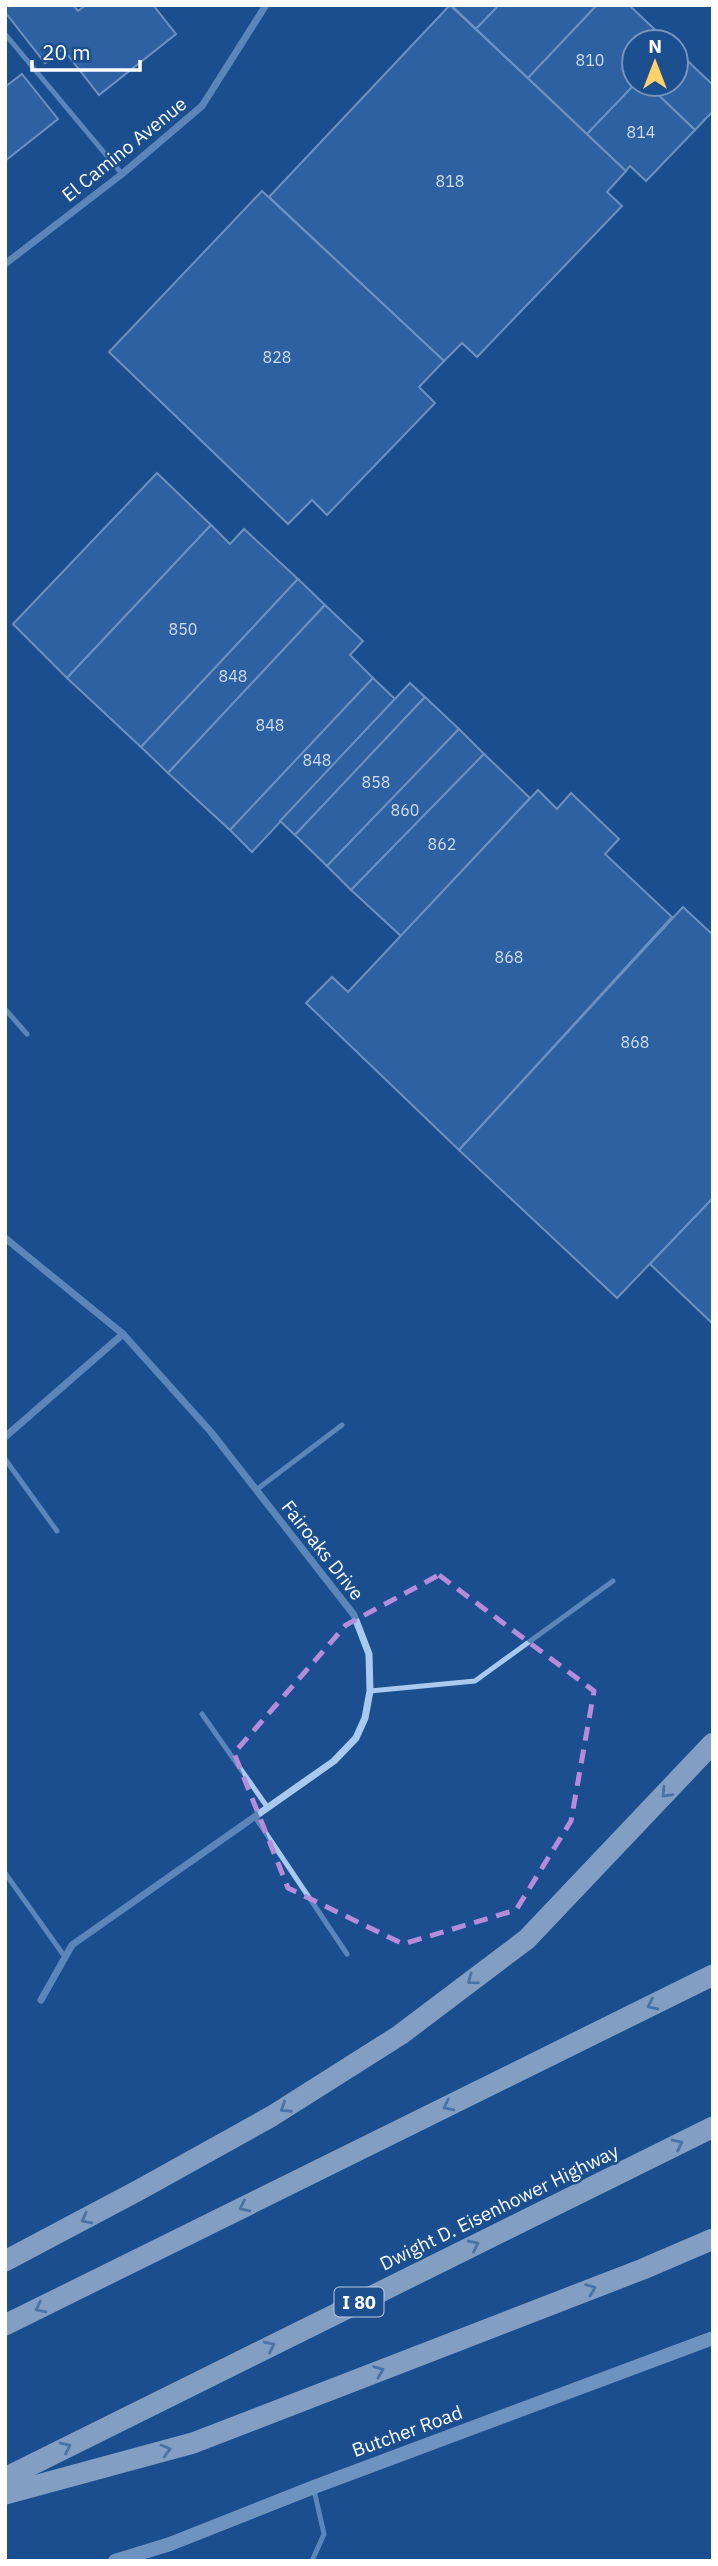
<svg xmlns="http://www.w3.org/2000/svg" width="718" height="2566" viewBox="0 0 718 2566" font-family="'IBM Plex Sans',sans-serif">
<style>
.building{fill:#4478b7;stroke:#cfe3fa;stroke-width:2}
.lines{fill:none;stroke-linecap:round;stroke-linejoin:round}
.lane{stroke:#a9c9ee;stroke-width:5}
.street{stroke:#a9c9ee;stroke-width:7}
.secondary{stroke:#d6e6fa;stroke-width:14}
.highway{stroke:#fff;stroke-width:21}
.oneway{stroke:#829ec1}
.marked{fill:none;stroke:#b68bdc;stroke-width:5;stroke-dasharray:14 9;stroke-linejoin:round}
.labels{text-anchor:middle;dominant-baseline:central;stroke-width:5;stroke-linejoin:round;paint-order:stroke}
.number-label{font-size:16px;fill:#d0dded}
.shield{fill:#1b4f8f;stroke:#bbcadd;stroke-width:2}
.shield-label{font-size:18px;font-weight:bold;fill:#fff}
.street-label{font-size:19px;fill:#fff;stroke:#1b4f8f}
</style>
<rect width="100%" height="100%" fill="#1b4f8f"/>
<g class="building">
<path d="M 5,5 L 73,5 L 78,11 L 86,5 L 153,5 L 176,34 L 99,95 L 63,49 L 45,63 L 5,12 Z"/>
<path d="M 450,5 L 626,171 L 607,192 L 622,206 L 477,357 L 462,343 L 444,361 L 269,197 Z"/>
<path d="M 451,5 L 499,5 L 476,29 Z"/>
<path d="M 499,5 L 597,5 L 528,78 L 476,29 Z"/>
<path d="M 597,5 L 629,5 L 668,42 L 634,42 L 635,84 L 587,134 L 528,78 Z"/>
<path d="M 676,50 L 713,85 L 713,111 L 695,130 L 647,84 L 676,84 Z"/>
<path d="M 22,74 L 58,119 L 5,161 L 5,87 Z"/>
<path d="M 635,84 L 647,84 L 695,130 L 646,181 L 630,166 L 626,171 L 587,134 Z"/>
<path d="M 262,191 L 444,361 L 419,387 L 435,403 L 327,515 L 312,500 L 288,524 L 109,352 Z"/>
<path d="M 157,473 L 211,525 L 67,678 L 13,624 Z"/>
<path d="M 211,525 L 230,544 L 244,529 L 298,579 L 141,747 L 67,678 Z"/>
<path d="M 298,579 L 325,605 L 168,773 L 141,747 Z"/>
<path d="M 325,605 L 363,641 L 350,655 L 373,678 L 230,830 L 168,773 Z"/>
<path d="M 373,678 L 395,699 L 252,852 L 230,830 Z"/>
<path d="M 410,683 L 425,697 L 295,835 L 280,821 Z"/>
<path d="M 425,697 L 459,729 L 327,866 L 295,835 Z"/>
<path d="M 459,729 L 484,754 L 351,890 L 327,866 Z"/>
<path d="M 484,754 L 530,798 L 401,936 L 351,890 Z"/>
<path d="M 538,790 L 557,809 L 571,793 L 619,839 L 605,854 L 672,917 L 459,1150 L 306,1003 L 332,977 L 348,992 Z"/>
<path d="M 683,907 L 713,935 L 713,1198 L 617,1298 L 459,1150 Z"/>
<path d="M 713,1198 L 713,1320 L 711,1322 L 650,1264 Z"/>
</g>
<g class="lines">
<g class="lane">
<path d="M 5,34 L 122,174"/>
<path d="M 5,1009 L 27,1034"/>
<path d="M 5,1459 L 57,1531"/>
<path d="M 256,1490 L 342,1425"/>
<path d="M 370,1691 L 475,1681 L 613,1581"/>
<path d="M 202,1714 L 268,1808"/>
<path d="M 255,1817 L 347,1954"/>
<path d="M 5,1873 L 65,1957"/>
<path d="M 312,2561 L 324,2534 L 314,2490"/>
</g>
<g class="street">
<path d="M 5,264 L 122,174 L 202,106 L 266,5"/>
<path d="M 5,1238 L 123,1334 L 211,1432 L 354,1615 L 369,1654 L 370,1691 L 365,1718 L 356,1738 L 334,1761 L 72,1945 L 41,2000"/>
<path d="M 5,1437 L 123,1334"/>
</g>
<path class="secondary" d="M 115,2561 L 170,2544 L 314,2487 L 713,2338"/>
<g class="highway">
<path d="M 5,2261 L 139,2190 L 272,2116 L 400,2035 L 527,1939 L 713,1743"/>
<path d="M 5,2325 L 713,1975"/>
<path d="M 5,2478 L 713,2127"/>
<path d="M 5,2494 L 193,2443 L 643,2269 L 713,2239"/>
</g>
</g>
<defs><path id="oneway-chevron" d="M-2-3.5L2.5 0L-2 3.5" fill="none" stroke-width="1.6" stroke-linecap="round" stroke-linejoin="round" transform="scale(1.75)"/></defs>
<g class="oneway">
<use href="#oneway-chevron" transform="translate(666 1793) rotate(134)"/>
<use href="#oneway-chevron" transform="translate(472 1980) rotate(143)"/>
<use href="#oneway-chevron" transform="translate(652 2005) rotate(154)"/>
<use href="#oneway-chevron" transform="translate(448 2106) rotate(154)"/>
<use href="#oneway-chevron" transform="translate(285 2108) rotate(147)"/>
<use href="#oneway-chevron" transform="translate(678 2144) rotate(-26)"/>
<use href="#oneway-chevron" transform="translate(244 2207) rotate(154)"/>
<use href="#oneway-chevron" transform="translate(86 2219) rotate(152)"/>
<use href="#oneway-chevron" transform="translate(474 2245) rotate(-26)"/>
<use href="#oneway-chevron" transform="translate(591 2289) rotate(-21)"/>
<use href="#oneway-chevron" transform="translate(40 2308) rotate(154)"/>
<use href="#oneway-chevron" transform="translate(270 2346) rotate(-26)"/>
<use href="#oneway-chevron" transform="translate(379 2371) rotate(-21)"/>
<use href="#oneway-chevron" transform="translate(66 2447) rotate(-26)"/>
<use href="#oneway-chevron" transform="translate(166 2450) rotate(-15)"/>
</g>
<path d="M0 0H718V2566H0ZM 439,1575 L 594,1691 L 571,1821 L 516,1910 L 403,1944 L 288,1888 L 234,1753 L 346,1625 Z" fill="#1b4f8f" fill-opacity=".55" fill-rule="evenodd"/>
<path class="marked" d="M 439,1575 L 594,1691 L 571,1821 L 516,1910 L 403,1944 L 288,1888 L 234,1753 L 346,1625 Z"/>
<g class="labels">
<g class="number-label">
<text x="590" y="60">810</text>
<text x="641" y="132">814</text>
<text x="450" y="181">818</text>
<text x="277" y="357">828</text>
<text x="183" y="629">850</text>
<text x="233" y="676">848</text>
<text x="270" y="725">848</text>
<text x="317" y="760">848</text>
<text x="376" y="782">858</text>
<text x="405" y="810">860</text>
<text x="442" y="844">862</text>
<text x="509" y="957">868</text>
<text x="635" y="1042">868</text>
</g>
<rect class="shield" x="334.5" y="2287.5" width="49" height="29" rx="5"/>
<g class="shield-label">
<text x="359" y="2302">I 80</text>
</g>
<g class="street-label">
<text transform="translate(124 149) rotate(-39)">El Camino Avenue</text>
<text transform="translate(323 1550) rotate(52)">Fairoaks Drive</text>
<text transform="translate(499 2207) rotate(-26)">Dwight D. Eisenhower Highway</text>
<text transform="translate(407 2431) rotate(-20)">Butcher Road</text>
</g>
</g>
<rect width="718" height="2566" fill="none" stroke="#ffffff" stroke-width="14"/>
<g transform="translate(655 63)"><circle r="33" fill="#1b4f8f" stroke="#7695bc" stroke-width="2"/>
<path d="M0-5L12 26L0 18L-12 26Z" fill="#ffd166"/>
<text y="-10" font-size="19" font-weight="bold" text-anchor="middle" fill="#ffffff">N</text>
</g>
<path d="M32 60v10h108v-10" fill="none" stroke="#ffffff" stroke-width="3.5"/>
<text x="42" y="60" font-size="21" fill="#ffffff" stroke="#1b4f8f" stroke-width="5" paint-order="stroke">20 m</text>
</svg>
